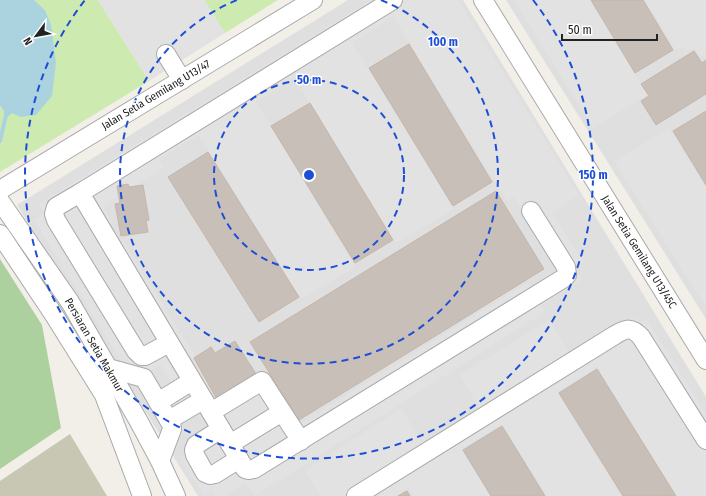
<svg xmlns="http://www.w3.org/2000/svg" width="706" height="496" viewBox="0 0 706 496" font-family="'Fira Sans Condensed',sans-serif">
<style>
.residential{fill:#e0dfdf}
.construction{fill:#c7c7b4}
.grass{fill:#cdebb0}
.forest{fill:#add19e}
.parking{fill:#e2e2e2;fill-rule:evenodd}
.water{fill:#aad3df}
.lines{fill:none;stroke-linecap:round;stroke-linejoin:round}
.stream{stroke:#aad3df;stroke-width:4}
.building{fill:#c7bfb8;stroke:#c4b6ab}
.minor-casing{stroke:#a9a9a9;stroke-width:20}
.minor{stroke:#fff;stroke-width:18}
.ring{fill:none;stroke:#1d4ed8;stroke-width:2;stroke-dasharray:7 5}
.labels{text-anchor:middle;dominant-baseline:central;stroke-width:3;stroke-linejoin:round;paint-order:stroke}
.street-label{font-size:11px;fill:#222;stroke:#fff}
.centre{fill:#1d4ed8;stroke:#fff;stroke-width:2}
.ring-label{font-size:12px;text-anchor:middle;font-weight:bold;fill:#1d4ed8;stroke:#fff;stroke-width:3;stroke-linejoin:round;paint-order:stroke}
</style>
<rect width="100%" height="100%" fill="#f2efe9"/>
<g class="residential">
<path d="M 348,0 L 463,0 L 706,397 L 706,496 L 198,496 L 17,205 Z"/>
<path d="M 506,0 L 706,0 L 706,319 Z"/>
</g>
<path class="construction" d="M 70,434 L 107,496 L 0,496 L 0,481 Z"/>
<g class="grass">
<path d="M 34,0 L 98,0 L 149,81 L 0,172 L 0,106 L 4,111 L 4,119 L 45,10 Z"/>
<path d="M 204,0 L 278,0 L 225,33 Z"/>
</g>
<path class="forest" d="M 0,259 L 42,325 L 61,428 L 0,469 Z"/>
<g class="parking">
<path d="M 98,0 L 204,0 L 225,33 L 149,81 Z"/>
<path d="M 371,0 L 458,0 L 579,195 L 553,213 L 583,262 L 574,268 L 581,280 L 541,305 L 545,312 L 255,496 L 245,483 L 225,496 L 216,496 L 212,490 L 204,496 L 180,457 L 196,446 L 210,427 L 185,385 L 176,390 L 161,365 L 148,372 L 135,366 L 127,371 L 34,220 L 44,213 L 38,204 ZM 393,16 L 507,201 L 514,197 L 562,273 L 533,291 L 527,283 L 298,425 L 269,377 L 217,409 L 188,361 L 195,356 L 123,240 L 116,246 L 104,227 L 112,222 L 103,206 L 164,168 L 159,159 L 199,135 L 301,299 L 355,267 L 256,102 L 294,77 L 396,243 L 454,209 L 352,43 Z"/>
<path d="M 514,0 L 589,0 L 648,95 L 593,128 Z"/>
<path d="M 645,0 L 706,0 L 706,54 L 700,57 L 695,48 L 687,52 L 683,46 L 676,50 Z"/>
<path d="M 669,128 L 706,188 L 706,308 L 614,161 Z"/>
<path d="M 636,317 L 639,323 L 646,318 L 706,414 L 706,496 L 676,496 L 597,367 L 557,392 L 621,496 L 547,496 L 502,424 L 461,449 L 490,496 L 413,496 L 408,488 L 396,496 L 320,496 L 305,471 L 401,408 L 424,446 L 481,411 L 460,375 L 549,320 L 571,356 Z"/>
</g>
<path class="water" d="M 0,0 L 34,0 L 45,10 L 51,25 L 56,63 L 52,96 L 36,115 L 20,117 L 12,113 L 4,120 L 4,111 L 0,106 Z"/>
<g class="lines">
<path class="stream" d="M 0,141 L 6,115"/>
</g>
<g class="building">
<path d="M 591,0 L 643,0 L 673,50 L 635,73 Z"/>
<path d="M 409,44 L 492,182 L 453,206 L 369,68 Z"/>
<path d="M 694,51 L 702,63 L 706,60 L 706,94 L 656,125 L 641,101 L 649,96 L 641,84 Z"/>
<path d="M 310,103 L 393,240 L 355,263 L 271,126 Z"/>
<path d="M 706,111 L 706,185 L 673,131 Z"/>
<path d="M 208,152 L 299,297 L 259,322 L 168,177 Z"/>
<path d="M 128,184 L 129,187 L 143,185 L 149,220 L 146,221 L 148,232 L 121,236 L 115,204 L 120,203 L 117,186 Z"/>
<path d="M 496,191 L 544,269 L 299,420 L 250,342 Z"/>
<path d="M 235,341 L 260,380 L 220,405 L 194,358 L 211,347 L 215,353 Z"/>
<path d="M 597,369 L 676,496 L 623,496 L 559,393 Z"/>
<path d="M 502,426 L 545,496 L 491,496 L 463,450 Z"/>
<path d="M 407,491 L 410,496 L 398,496 Z"/>
</g>
<g class="lines">
<defs>
<g id="minor">
<path d="M 393,0 L 80,193 L 245,469 L 249,470 L 254,469 L 564,278 L 567,275 L 566,267 L 531,211"/>
<path d="M 483,0 L 706,360"/>
<path d="M 166,54 L 182,80"/>
<path d="M 0,190 L 313,0"/>
<path d="M 80,193 L 56,207 L 54,214 L 56,220 L 136,351 L 141,356 L 145,356 L 169,343"/>
<path d="M 0,201 L 70,302 L 138,420 L 160,461 L 176,496"/>
<path d="M 0,234 L 54,315 L 104,395 L 142,496"/>
<path d="M 108,368 L 144,378 L 171,424 L 172,429 L 160,461"/>
<path d="M 158,402 L 192,381"/>
<path d="M 211,412 L 262,381 L 282,412"/>
<path d="M 169,420 L 203,400"/>
<path d="M 221,429 L 196,445 L 194,450 L 195,455 L 205,473 L 210,475 L 215,474 L 239,459"/>
<path d="M 230,444 L 282,412 L 301,441"/>
<path d="M 356,496 L 615,335 C 627,328 632,327 641,337 L 706,440"/>
</g>
</defs>
<use href="#minor" class="minor-casing"/>
<use href="#minor" class="minor"/>
</g>
<g class="ring">
<circle cx="309" cy="175" r="95"/>
<path d="M381 0A189 189 0 1 1 237 0"/>
<path d="M533 0A284 284 0 1 1 85 0"/>
</g>
<g class="labels">
<g class="street-label">
<text transform="translate(156 95) rotate(-31)">Jalan Setia Gemilang U13/47</text>
<text transform="translate(639 252) rotate(58)">Jalan Setia Gemilang U13/45C</text>
<text transform="translate(94 345) rotate(60)">Persiaran Setia Makmur</text>
</g>
</g>
<circle cx="309" cy="175" r="6" class="centre"/>
<g class="ring-label">
<text x="443" y="46">100 m</text>
<text x="309" y="84">50 m</text>
<text x="593" y="179">150 m</text>
</g>
<g transform="translate(36 36) rotate(238)" stroke="#ffffff" stroke-width="3" paint-order="stroke">
<path d="M0-3L7 15L0 10L-7 15Z" fill="#222222"/>
<text y="-6" font-size="11" font-weight="bold" text-anchor="middle" fill="#222222">N</text>
</g>
<path d="M562 34v6h95v-6" fill="none" stroke="#222222" stroke-width="2"/>
<text x="568" y="34" font-size="12" fill="#222222" stroke="#ffffff" stroke-width="3" paint-order="stroke">50 m</text>
</svg>
